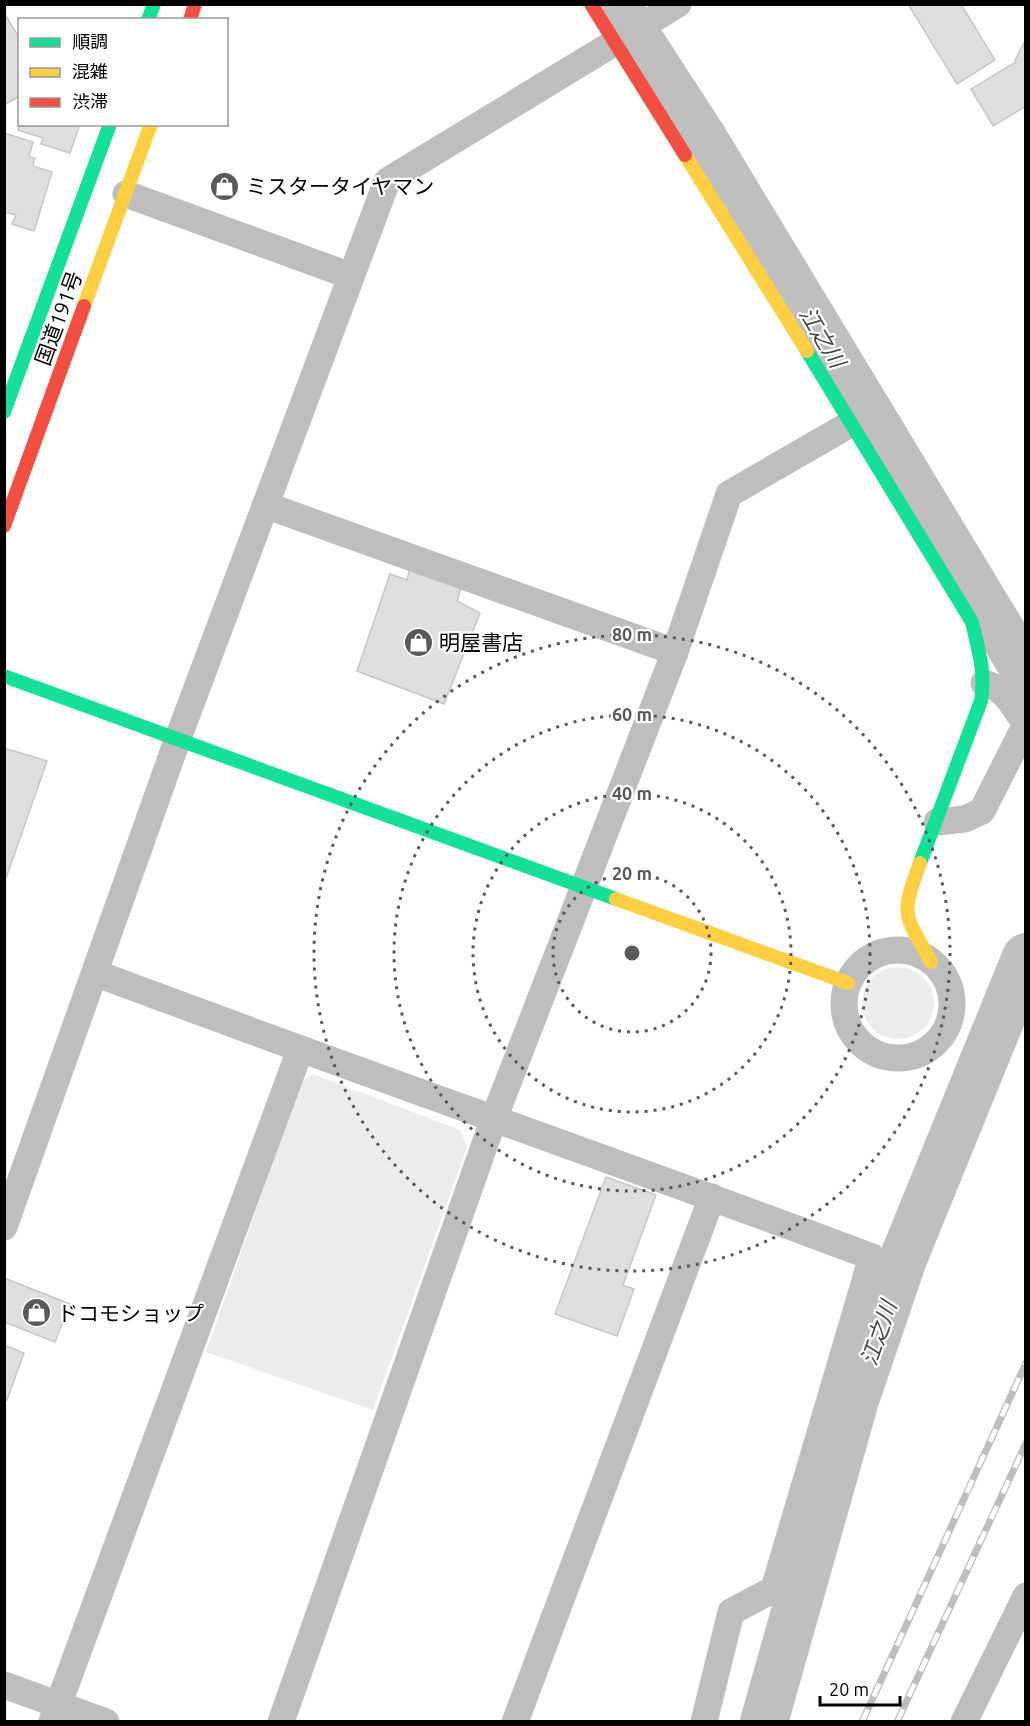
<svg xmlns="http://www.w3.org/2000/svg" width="1030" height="1726" viewBox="0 0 1030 1726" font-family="Ubuntu,'Noto Sans JP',sans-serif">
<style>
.green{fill:#ececec}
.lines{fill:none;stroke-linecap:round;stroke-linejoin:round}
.river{stroke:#bfbfbf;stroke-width:48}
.building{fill:#dfdfdf;stroke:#c7c7c7;stroke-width:1.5}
.street{stroke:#bebebe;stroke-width:27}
.fast{stroke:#16e098;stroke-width:14}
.slow{stroke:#ffcf43;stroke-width:14}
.jam{stroke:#f24e42;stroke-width:14}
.rail-casing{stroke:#bebebe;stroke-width:7}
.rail{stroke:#fff;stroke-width:4.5;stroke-dasharray:14;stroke-linecap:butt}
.ring{fill:none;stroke:#595959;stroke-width:3;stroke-dasharray:3 6}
.labels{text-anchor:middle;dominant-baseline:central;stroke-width:4.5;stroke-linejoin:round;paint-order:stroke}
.poi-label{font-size:21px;fill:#000;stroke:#fff;text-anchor:start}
.street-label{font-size:21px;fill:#000;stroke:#fff}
.water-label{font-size:22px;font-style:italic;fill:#444;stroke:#fff}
.centre{fill:#595959;stroke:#fff;stroke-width:3}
.ring-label{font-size:18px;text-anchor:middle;font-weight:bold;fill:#595959;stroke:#fff;stroke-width:4.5;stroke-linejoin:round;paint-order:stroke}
</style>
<rect width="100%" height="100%" fill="#fff"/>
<g class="green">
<circle cx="898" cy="1003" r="36"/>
<path d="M 313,1074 L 460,1130 L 467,1147 L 373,1410 L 206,1352 L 301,1083 Z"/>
</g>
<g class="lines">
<g class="river">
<path d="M 616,4 L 703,138 L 1026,672"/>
<path d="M 764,1722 L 855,1400 L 903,1259 L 1026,957"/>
</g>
</g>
<g class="building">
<path d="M 908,4 L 961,4 L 995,60 L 957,84 Z"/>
<path d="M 4,13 L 20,39 L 20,96 L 4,105 Z"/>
<path d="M 1025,41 L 1026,106 L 993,126 L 971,89 L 1016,62 L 1015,60 Z"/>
<path d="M 20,124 L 80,124 L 70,153 L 41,144 L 43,138 L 18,130 Z"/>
<path d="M 4,133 L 33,142 L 29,157 L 35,158 L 33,166 L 52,172 L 34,231 L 12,224 L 16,215 L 4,212 Z"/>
<path d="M 410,568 L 461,588 L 457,601 L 480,613 L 444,704 L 357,671 L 390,574 L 407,580 Z"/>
<path d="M 4,748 L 47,761 L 4,884 Z"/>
<path d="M 606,1177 L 656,1195 L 623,1285 L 634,1289 L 617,1336 L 555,1314 Z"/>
<path d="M 4,1278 L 70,1304 L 55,1342 L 4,1322 Z"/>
<path d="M 4,1345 L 24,1353 L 7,1400 L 4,1399 Z"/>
</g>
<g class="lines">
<g class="street">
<path d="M 126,194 L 351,276"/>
<path d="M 265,505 L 675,652"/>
<path d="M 984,683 C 1006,689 1014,706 1025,724"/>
<path d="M 937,822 L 965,819 L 982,811 L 1026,724"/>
<circle cx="898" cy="1004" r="54"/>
<path d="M 95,973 C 353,1070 614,1160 872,1257 L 774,1589 L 731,1612 L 704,1722"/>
<path d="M 4,1227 L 177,741 L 387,181 L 678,4"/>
<path d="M 4,1685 L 106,1722"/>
<path d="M 52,1722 L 300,1050"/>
<path d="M 281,1722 L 493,1121 L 675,652 L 729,494 L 852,423"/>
<path d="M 515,1722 L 712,1197"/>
<path d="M 964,1722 L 1026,1596"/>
</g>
<g class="fast">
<path d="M 148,20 L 154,4"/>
<path d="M 807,351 L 972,622 C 978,649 986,673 981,701 L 920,863"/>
<path d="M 4,412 L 110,124"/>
<path d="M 4,676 L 616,899"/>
</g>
<g class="slow">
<path d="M 685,155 L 807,351"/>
<path d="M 84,306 L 151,124"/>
<path d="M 920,863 C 900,918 904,912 931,962"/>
<path d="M 616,899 L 848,983"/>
</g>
<g class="jam">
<path d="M 591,4 L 685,155"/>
<path d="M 190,20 L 195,4"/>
<path d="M 4,526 L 84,306"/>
</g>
<defs>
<g id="rail">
<path d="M 862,1722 L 1026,1363"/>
<path d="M 897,1722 L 1026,1443"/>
</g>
</defs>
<use href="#rail" class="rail-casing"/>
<use href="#rail" class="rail"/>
</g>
<g class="ring">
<circle cx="632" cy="953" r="79"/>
<circle cx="632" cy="953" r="159"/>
<circle cx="632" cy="953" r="238"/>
<circle cx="632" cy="953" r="318"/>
</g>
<defs>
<symbol id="shop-disc" viewBox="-11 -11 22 22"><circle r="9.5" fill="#595959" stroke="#fff"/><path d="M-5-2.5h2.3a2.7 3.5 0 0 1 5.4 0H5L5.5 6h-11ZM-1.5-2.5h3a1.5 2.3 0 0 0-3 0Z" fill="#fff"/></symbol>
</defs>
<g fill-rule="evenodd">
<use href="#shop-disc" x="208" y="170" width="33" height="33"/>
<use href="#shop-disc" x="402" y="626" width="33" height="33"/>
<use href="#shop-disc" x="20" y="1296" width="33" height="33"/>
</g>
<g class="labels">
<g class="poi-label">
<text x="246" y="186">ミスタータイヤマン</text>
<text x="439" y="642">明屋書店</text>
<text x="57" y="1313">ドコモショップ</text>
</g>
<g class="street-label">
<text transform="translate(58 318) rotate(-70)">国道191号</text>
</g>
<g class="water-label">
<text transform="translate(823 337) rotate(59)">江之川</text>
<text transform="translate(878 1333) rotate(-71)">江之川</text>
</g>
</g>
<circle cx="632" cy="953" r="9" class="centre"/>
<g class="ring-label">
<text x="632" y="641">80 m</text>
<text x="632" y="721">60 m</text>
<text x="632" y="800">40 m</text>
<text x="632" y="880">20 m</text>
</g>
<rect width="1030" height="1726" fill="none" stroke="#000000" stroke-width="12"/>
<rect x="18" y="18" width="210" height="108" fill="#ffffff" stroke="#999999" stroke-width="1.5"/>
<rect x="30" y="38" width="30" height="9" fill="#16e098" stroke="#999999" stroke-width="1.5"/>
<text x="72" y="48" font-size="18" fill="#000000">順調</text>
<rect x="30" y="68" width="30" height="9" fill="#ffcf43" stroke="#999999" stroke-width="1.5"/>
<text x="72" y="78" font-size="18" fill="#000000">混雑</text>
<rect x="30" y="98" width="30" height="9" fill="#f24e42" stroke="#999999" stroke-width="1.5"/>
<text x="72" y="108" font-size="18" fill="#000000">渋滞</text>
<path d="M820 1696v9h80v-9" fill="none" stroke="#000000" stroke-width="3"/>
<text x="829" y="1696" font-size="18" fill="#000000" stroke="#ffffff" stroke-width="4.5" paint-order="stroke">20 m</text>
</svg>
